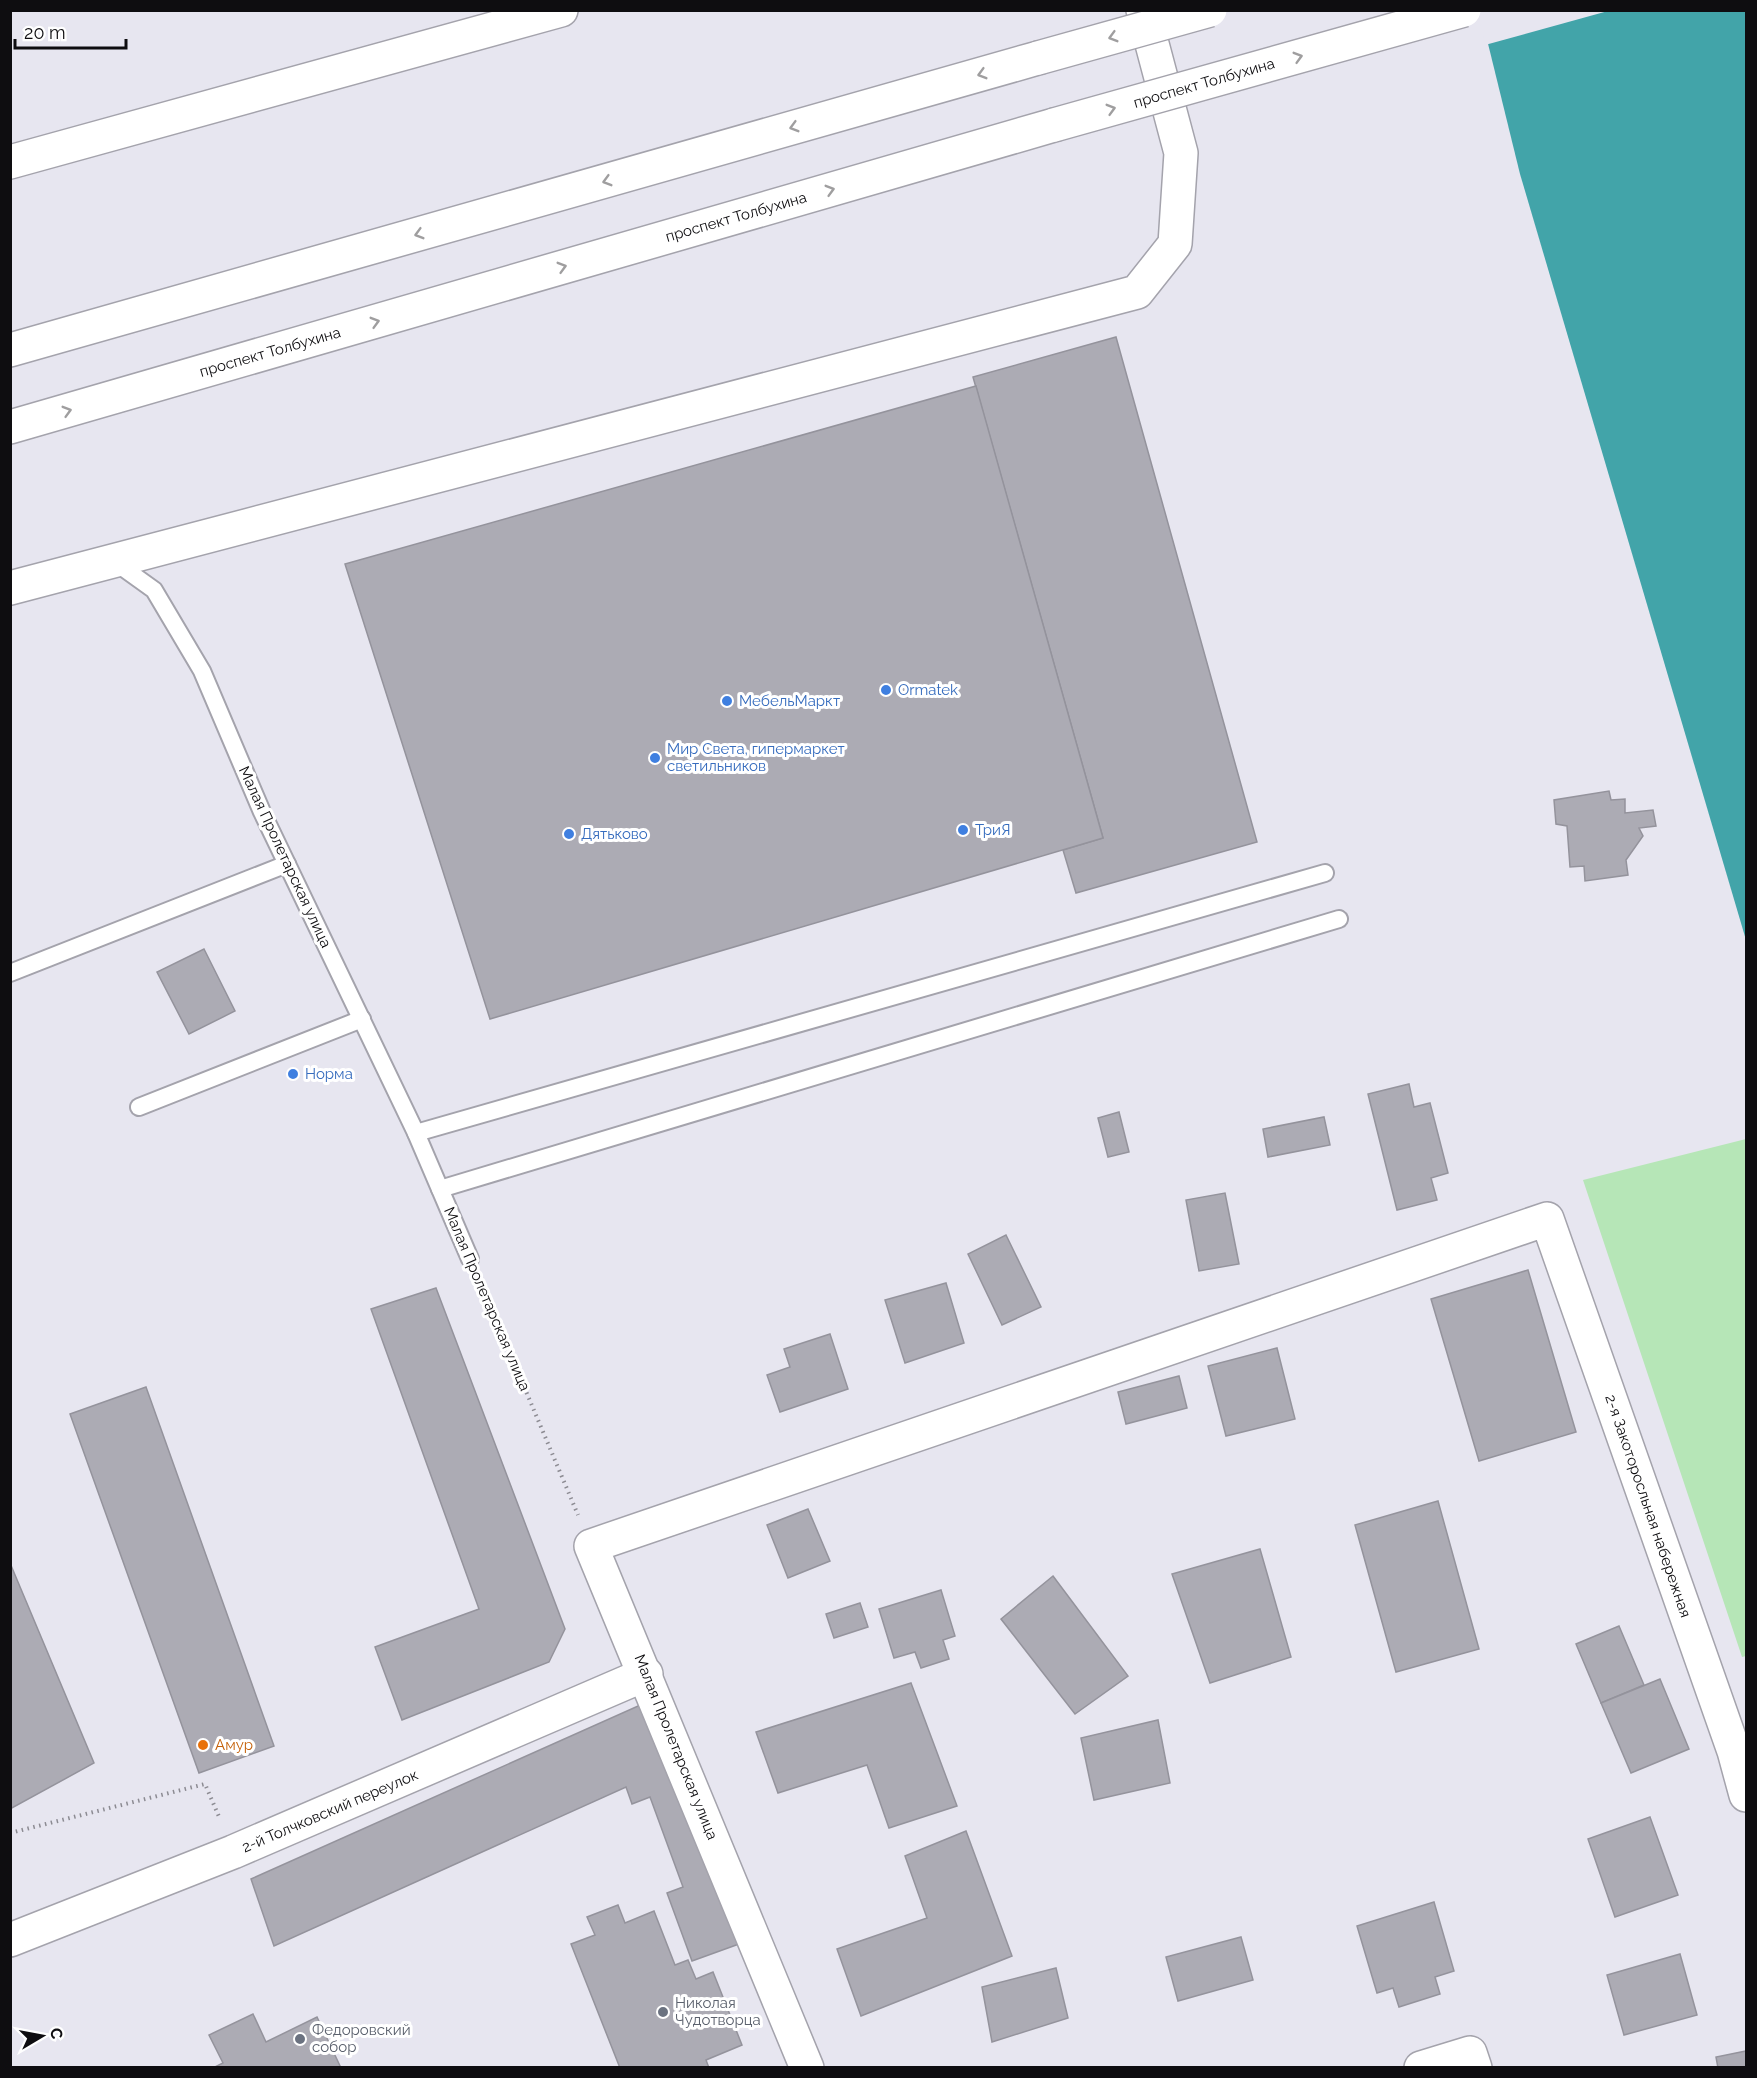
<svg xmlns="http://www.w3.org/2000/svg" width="1757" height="2078" viewBox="0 0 1757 2078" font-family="Raleway,sans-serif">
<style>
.green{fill:#b6e6b7}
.water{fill:#42a4a9}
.pier{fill:#e7e6f0}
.building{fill:#acabb4;stroke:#94939c;stroke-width:1.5}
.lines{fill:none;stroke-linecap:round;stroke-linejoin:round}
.lane-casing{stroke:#a4a3ac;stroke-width:20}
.street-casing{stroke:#a4a3ac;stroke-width:36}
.secondary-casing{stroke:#a4a3ac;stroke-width:36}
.path{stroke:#8c8b92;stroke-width:4;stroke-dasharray:1.5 4.5;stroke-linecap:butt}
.lane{stroke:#fff;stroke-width:16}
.street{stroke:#fff;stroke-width:33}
.secondary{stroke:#fff;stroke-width:33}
.secondary-bridge-casing{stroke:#a4a3ac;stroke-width:36;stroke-linecap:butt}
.secondary-bridge{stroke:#fff;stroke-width:33}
.oneway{stroke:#9f9e9f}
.shop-dot{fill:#3f7fe0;stroke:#fff;stroke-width:2}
.food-dot{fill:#e8710a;stroke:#fff;stroke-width:2}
.worship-dot{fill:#6b7280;stroke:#fff;stroke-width:2}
.labels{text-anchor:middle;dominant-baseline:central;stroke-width:6;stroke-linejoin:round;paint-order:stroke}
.street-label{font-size:15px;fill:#0e0d10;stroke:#fff}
.shop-label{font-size:15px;fill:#366cbe;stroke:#fff;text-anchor:start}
.food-label{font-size:15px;fill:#c56008;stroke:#fff;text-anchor:start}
.worship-label{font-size:15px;fill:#5b616d;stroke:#fff;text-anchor:start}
</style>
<rect width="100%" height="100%" fill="#e7e6f0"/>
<path class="green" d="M 1746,1139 L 1746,1656 L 1742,1657 L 1583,1180 Z"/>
<path class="water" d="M 1480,11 L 1746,11 L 1746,940 L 1520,174 Z"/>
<path class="pier" d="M 1477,10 L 1608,11 L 1485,45 Z"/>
<g class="building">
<path d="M 1116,337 L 1257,842 L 1076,893 L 1063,850 L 1103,838 L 973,377 Z"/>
<path d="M 976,386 L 1103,838 L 490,1019 L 345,564 Z"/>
<path d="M 1609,791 L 1611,800 L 1625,799 L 1625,813 L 1653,810 L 1656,826 L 1639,828 L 1643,836 L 1626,860 L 1628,875 L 1585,881 L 1584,866 L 1570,867 L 1567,826 L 1556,824 L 1554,800 Z"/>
<path d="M 204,949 L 235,1011 L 189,1034 L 157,972 Z"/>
<path d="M 1409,1084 L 1414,1107 L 1430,1103 L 1448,1173 L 1431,1178 L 1437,1200 L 1397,1210 L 1368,1094 Z"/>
<path d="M 1119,1112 L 1129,1152 L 1108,1157 L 1098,1118 Z"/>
<path d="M 1324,1117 L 1330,1145 L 1268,1157 L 1263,1129 Z"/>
<path d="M 1225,1193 L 1239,1264 L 1199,1271 L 1186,1200 Z"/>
<path d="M 1006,1235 L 1041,1307 L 1002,1325 L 968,1254 Z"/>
<path d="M 1528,1270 L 1576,1432 L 1479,1461 L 1431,1299 Z"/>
<path d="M 946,1283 L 964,1343 L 905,1363 L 885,1300 Z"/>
<path d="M 436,1288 L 565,1629 L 549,1662 L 402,1720 L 375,1647 L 479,1609 L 371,1309 Z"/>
<path d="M 830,1334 L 848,1389 L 780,1412 L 767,1375 L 790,1367 L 784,1349 Z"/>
<path d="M 1277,1348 L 1295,1419 L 1226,1436 L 1208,1366 Z"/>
<path d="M 1179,1376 L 1187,1408 L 1126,1424 L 1118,1392 Z"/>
<path d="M 146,1387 L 274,1746 L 199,1773 L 70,1414 Z"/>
<path d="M 1438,1501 L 1479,1649 L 1396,1672 L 1355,1525 Z"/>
<path d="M 808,1509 L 830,1561 L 788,1578 L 767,1525 Z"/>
<path d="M 1260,1549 L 1291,1657 L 1210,1683 L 1172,1574 Z"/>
<path d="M 10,1563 L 94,1763 L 10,1809 Z"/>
<path d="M 1053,1576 L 1128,1676 L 1075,1714 L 1001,1619 Z"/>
<path d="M 941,1590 L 955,1636 L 943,1640 L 949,1659 L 921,1668 L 915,1652 L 894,1658 L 879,1609 Z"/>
<path d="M 860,1603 L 868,1627 L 834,1638 L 826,1614 Z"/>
<path d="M 1619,1626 L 1644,1685 L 1601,1703 L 1576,1644 Z"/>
<path d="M 1660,1679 L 1689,1749 L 1631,1773 L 1601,1703 Z"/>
<path d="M 911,1683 L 957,1806 L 889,1828 L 867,1765 L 778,1793 L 756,1732 Z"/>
<path d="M 647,1702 L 739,1944 L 692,1961 L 667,1893 L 683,1887 L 650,1797 L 632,1804 L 626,1787 L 274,1946 L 251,1879 Z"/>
<path d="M 1158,1720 L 1170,1783 L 1094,1800 L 1081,1738 Z"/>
<path d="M 1650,1817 L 1678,1895 L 1615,1917 L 1588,1839 Z"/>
<path d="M 966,1831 L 1012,1956 L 861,2016 L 837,1949 L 927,1918 L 905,1856 Z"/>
<path d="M 1434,1902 L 1454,1971 L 1435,1977 L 1440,1994 L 1399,2007 L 1393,1988 L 1377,1993 L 1357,1926 Z"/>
<path d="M 618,1905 L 625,1923 L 654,1911 L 675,1965 L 688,1960 L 696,1979 L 713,1972 L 742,2045 L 706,2060 L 709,2068 L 620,2068 L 571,1944 L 595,1935 L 587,1917 Z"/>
<path d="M 1241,1937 L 1253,1980 L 1178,2001 L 1166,1957 Z"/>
<path d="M 1680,1954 L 1697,2015 L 1624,2035 L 1607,1975 Z"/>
<path d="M 1056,1968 L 1068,2018 L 992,2042 L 982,1987 Z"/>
<path d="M 253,2014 L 266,2042 L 317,2017 L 341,2068 L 213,2068 L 223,2063 L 209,2035 Z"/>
<path d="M 1746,2051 L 1746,2068 L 1718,2068 L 1716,2057 Z"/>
</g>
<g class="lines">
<defs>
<g id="lane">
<path d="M 115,562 L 154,590 L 202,671 L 262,812 L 416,1133 L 470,1259"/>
<path d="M 10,973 L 287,864"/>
<path d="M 139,1107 L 362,1019"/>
<path d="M 416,1133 L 1325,873"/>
<path d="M 440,1189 L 1339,919"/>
</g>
<g id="street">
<path d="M 10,162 L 561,10"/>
<path d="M 10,588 L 1137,292 L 1175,244 L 1181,153 L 1143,10"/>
<path d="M 10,1940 L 233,1852 L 646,1674"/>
<path d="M 807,2068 L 591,1546 L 1547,1219 L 1734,1751 L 1746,1795"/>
<path d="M 1421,2068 L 1470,2053 L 1475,2068"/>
</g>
<g id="secondary">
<path d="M 10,350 L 1038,58"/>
<path d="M 10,427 L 1054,125"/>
</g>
</defs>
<use href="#lane" class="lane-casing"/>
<use href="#street" class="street-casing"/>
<use href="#secondary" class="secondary-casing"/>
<g class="path">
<path d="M 480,1282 L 578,1515"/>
<path d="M 10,1833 L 205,1784 L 220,1819"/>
</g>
<use href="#lane" class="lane"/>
<use href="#street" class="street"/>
<use href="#secondary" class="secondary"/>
<defs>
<g id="secondary-bridge">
<path d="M 1038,58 L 1210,10"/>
<path d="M 1054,125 L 1464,10"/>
</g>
</defs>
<use href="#secondary-bridge" class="secondary-bridge-casing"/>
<use href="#secondary-bridge" class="secondary-bridge"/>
</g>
<defs><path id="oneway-chevron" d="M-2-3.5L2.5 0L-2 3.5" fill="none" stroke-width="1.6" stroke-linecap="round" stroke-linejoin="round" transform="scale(1.5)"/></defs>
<g class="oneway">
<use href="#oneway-chevron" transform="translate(1113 37) rotate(164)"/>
<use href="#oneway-chevron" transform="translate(1298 57) rotate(-16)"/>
<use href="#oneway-chevron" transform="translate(982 74) rotate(164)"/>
<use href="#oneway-chevron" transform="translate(1111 109) rotate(-16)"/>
<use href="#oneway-chevron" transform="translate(794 127) rotate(164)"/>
<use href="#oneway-chevron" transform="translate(607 181) rotate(164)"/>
<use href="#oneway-chevron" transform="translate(830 190) rotate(-16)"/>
<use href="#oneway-chevron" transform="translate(419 234) rotate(164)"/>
<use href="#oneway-chevron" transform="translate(562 267) rotate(-16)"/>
<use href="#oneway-chevron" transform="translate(375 322) rotate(-16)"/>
<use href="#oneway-chevron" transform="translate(67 411) rotate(-16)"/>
</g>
<g class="shop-dot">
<circle cx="886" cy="690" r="6"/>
<circle cx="727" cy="701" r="6"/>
<circle cx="655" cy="758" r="6"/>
<circle cx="963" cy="830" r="6"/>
<circle cx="569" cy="834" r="6"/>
<circle cx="293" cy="1074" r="6"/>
</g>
<circle class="food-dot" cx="203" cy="1745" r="6"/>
<g class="worship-dot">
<circle cx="663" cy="2012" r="6"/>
<circle cx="300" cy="2039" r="6"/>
</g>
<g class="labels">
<g class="street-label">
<text transform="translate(1204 83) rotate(-16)">проспект Толбухина</text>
<text transform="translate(736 217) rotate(-16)">проспект Толбухина</text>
<text transform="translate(270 352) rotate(-16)">проспект Толбухина</text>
<text transform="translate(285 857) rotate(65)">Малая Пролетарская улица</text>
<text transform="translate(487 1299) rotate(67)">Малая Пролетарская улица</text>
<text transform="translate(1648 1506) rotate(71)">2-я Закоторосльная набережная</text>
<text transform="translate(676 1747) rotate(68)">Малая Пролетарская улица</text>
<text transform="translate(330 1811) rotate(-23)">2-й Толчковский переулок</text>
</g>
<g class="shop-label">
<text x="898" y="690">Ormatek</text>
<text x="739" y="701">МебельМаркт</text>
<text x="667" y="749">Мир Света, гипермаркет<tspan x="667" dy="17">светильников</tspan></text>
<text x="975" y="830">ТриЯ</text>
<text x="581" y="834">Дятьково</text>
<text x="305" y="1074">Норма</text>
</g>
<g class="food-label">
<text x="215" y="1745">Амур</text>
</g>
<g class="worship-label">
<text x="675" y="2003">Николая<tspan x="675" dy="17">Чудотворца</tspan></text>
<text x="312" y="2030">Федоровский<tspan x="312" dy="17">собор</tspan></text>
</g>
</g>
<rect width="1757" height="2078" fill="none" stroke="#0e0d10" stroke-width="24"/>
<g transform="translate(42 2036) rotate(80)" stroke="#ffffff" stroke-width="4.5" paint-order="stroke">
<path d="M0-4.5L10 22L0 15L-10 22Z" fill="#0e0d10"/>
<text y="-9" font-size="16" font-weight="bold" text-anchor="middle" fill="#0e0d10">С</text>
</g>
<path d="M15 39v9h111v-9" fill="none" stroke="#0e0d10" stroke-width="3"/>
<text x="24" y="39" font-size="18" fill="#0e0d10" stroke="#ffffff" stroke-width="4.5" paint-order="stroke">20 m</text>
</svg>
